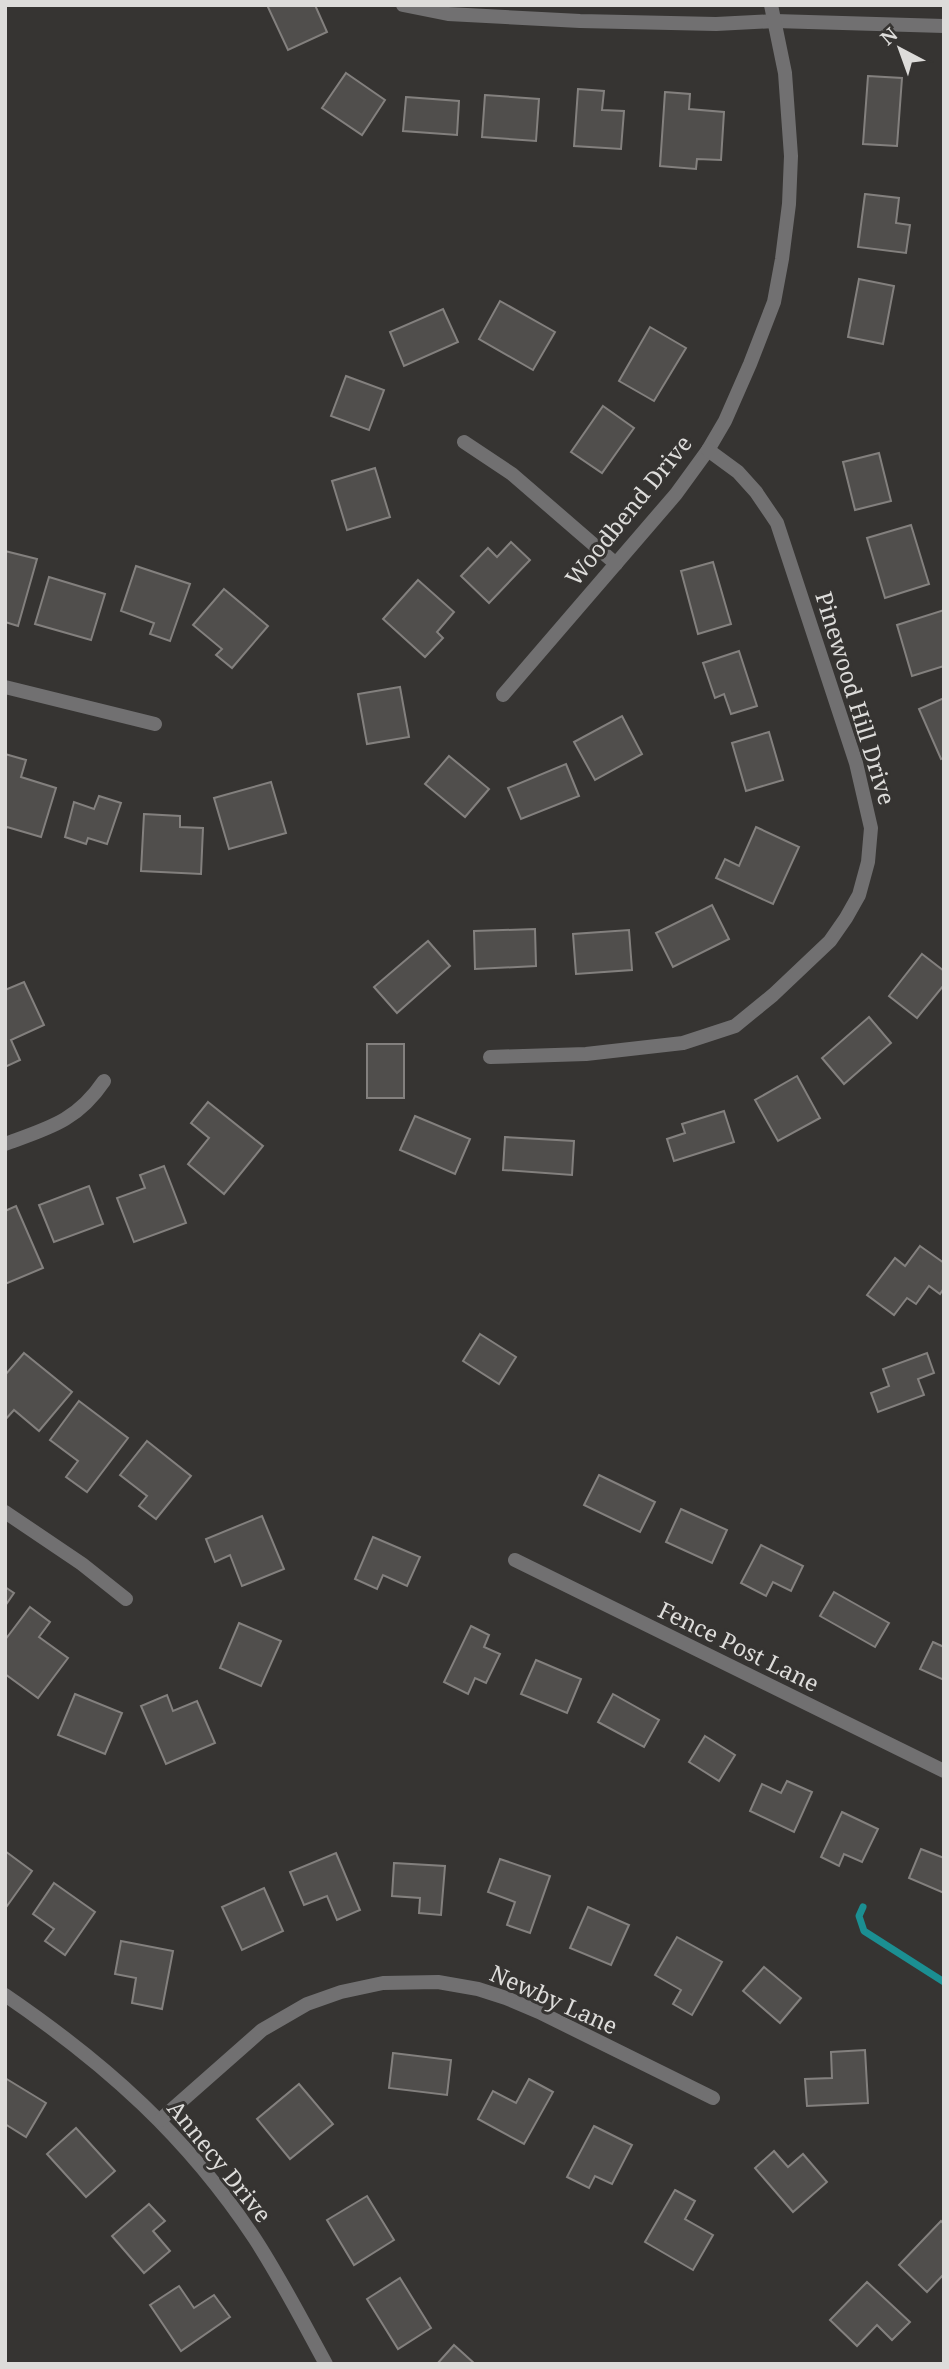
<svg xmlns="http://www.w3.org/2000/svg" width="949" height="2369" viewBox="0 0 949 2369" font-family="'Noto Serif',serif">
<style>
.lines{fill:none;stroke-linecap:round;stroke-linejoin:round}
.stream{stroke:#1b8f92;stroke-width:7}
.building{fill:#504e4c;stroke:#83807e;stroke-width:2}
.minor{stroke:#717071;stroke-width:14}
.labels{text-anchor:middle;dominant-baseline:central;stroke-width:6;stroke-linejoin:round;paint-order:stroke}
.street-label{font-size:23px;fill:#dddcda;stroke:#363432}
</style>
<rect width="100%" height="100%" fill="#363432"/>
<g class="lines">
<path class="stream" d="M 863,1907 L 859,1916 L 864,1931 L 944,1982"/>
</g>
<g class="building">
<path d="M 267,5 L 315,5 L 327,32 L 288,50 Z"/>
<path d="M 346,73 L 385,100 L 362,135 L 322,108 Z"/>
<path d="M 868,76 L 902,78 L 897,146 L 863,144 Z"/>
<path d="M 578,89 L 604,91 L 602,110 L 624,111 L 621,149 L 574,146 Z"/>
<path d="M 665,92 L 690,94 L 689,109 L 724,112 L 721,160 L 697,159 L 696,169 L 660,166 Z"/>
<path d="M 485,95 L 539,99 L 536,141 L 482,137 Z"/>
<path d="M 406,97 L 459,101 L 457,135 L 403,131 Z"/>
<path d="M 865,194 L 899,198 L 896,223 L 910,225 L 906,253 L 858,247 Z"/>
<path d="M 859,279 L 894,286 L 883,344 L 848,337 Z"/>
<path d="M 500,301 L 555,332 L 533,370 L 479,339 Z"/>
<path d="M 443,309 L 458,342 L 404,366 L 390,332 Z"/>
<path d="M 650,327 L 686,348 L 654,401 L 619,381 Z"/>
<path d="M 346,376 L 384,390 L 369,430 L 331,416 Z"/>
<path d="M 603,406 L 634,428 L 602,473 L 571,452 Z"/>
<path d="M 879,453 L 891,501 L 855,510 L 843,462 Z"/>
<path d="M 375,468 L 390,517 L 347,530 L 332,481 Z"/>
<path d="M 911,525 L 929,584 L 885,598 L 867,538 Z"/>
<path d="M 511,542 L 530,560 L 489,603 L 461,576 L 488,548 L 497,557 Z"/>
<path d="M 5,551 L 37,559 L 18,626 L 5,622 Z"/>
<path d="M 713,562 L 731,624 L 698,634 L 681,571 Z"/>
<path d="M 136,566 L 190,584 L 170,641 L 150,634 L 154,623 L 121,611 Z"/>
<path d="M 49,577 L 105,594 L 91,640 L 35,624 Z"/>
<path d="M 418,580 L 454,612 L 437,632 L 443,638 L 425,657 L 383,619 Z"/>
<path d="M 224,589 L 268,626 L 232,668 L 216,655 L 222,649 L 193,625 Z"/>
<path d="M 944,610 L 944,666 L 912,676 L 897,625 Z"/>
<path d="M 739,651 L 757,706 L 731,714 L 724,694 L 715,698 L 703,663 Z"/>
<path d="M 400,687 L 409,737 L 367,744 L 358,694 Z"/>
<path d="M 944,698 L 944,758 L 941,759 L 919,709 Z"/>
<path d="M 622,716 L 642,754 L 595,780 L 574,742 Z"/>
<path d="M 769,732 L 783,780 L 746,791 L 732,743 Z"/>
<path d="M 5,754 L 26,760 L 21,777 L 56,788 L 41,837 L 7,827 L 5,831 Z"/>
<path d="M 449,756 L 489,789 L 465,817 L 425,784 Z"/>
<path d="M 566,764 L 579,796 L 521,819 L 508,788 Z"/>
<path d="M 271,782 L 286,833 L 229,849 L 214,798 Z"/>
<path d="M 99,796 L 121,803 L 107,844 L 88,838 L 86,844 L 65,837 L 74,802 L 94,809 Z"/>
<path d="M 144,814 L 180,816 L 180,827 L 203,828 L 201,874 L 141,871 Z"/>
<path d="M 756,827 L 799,847 L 773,904 L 716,878 L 725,859 L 739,866 Z"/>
<path d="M 712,905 L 729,939 L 673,967 L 656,933 Z"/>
<path d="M 535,929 L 536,966 L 475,969 L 474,931 Z"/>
<path d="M 629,930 L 632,970 L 576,974 L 573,934 Z"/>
<path d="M 428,941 L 450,966 L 397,1013 L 374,987 Z"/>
<path d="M 922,954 L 944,971 L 944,985 L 917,1018 L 889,996 Z"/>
<path d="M 24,982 L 44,1025 L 11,1040 L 20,1060 L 5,1067 L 5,990 Z"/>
<path d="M 869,1017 L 891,1043 L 844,1084 L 822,1058 Z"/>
<rect x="367" y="1044" width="37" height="54"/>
<path d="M 797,1076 L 820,1118 L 778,1141 L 755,1100 Z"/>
<path d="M 208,1102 L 263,1146 L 224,1194 L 188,1164 L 209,1138 L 191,1123 Z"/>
<path d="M 724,1111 L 734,1142 L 674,1161 L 667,1139 L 685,1133 L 682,1124 Z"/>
<path d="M 415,1116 L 470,1139 L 455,1174 L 400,1150 Z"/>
<path d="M 505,1137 L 574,1141 L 572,1175 L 503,1170 Z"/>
<path d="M 164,1166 L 186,1223 L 134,1242 L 117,1198 L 145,1188 L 140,1175 Z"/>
<path d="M 89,1186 L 103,1224 L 54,1242 L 39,1205 Z"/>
<path d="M 16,1206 L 43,1268 L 5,1284 L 5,1211 Z"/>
<path d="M 920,1246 L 944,1263 L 944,1288 L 940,1294 L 929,1286 L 916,1304 L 907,1298 L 894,1315 L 867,1295 L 895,1258 L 905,1266 Z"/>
<path d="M 480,1334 L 516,1357 L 499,1384 L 463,1361 Z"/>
<path d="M 24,1353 L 72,1392 L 39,1431 L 14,1410 L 5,1420 L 5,1375 Z"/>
<path d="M 927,1353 L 934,1373 L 918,1379 L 924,1395 L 878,1412 L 871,1393 L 889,1386 L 883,1369 Z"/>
<path d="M 79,1401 L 128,1438 L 87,1492 L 66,1477 L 78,1461 L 50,1440 Z"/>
<path d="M 147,1441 L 191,1476 L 156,1519 L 139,1506 L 147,1496 L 120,1475 Z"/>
<path d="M 599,1475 L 655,1502 L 640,1532 L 584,1505 Z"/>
<path d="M 681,1509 L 727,1530 L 712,1563 L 666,1542 Z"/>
<path d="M 262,1516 L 284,1569 L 242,1586 L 230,1555 L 215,1562 L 206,1539 Z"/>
<path d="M 373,1537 L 420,1557 L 407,1586 L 383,1575 L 377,1589 L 355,1579 Z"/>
<path d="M 761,1545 L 803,1566 L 791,1591 L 773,1582 L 766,1596 L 741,1583 Z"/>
<path d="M 5,1587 L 14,1593 L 5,1606 Z"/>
<path d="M 834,1592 L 889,1623 L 875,1647 L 820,1616 Z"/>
<path d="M 30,1607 L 50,1622 L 39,1637 L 68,1658 L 38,1698 L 5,1674 L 5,1640 Z"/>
<path d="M 239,1623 L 281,1641 L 261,1686 L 220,1668 Z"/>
<path d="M 471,1626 L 489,1635 L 484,1647 L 500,1654 L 486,1683 L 475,1678 L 468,1694 L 444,1682 Z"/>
<path d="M 933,1642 L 944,1647 L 944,1680 L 920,1669 Z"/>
<path d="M 536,1660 L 581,1679 L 567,1713 L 521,1694 Z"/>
<path d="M 75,1694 L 122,1713 L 105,1754 L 58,1735 Z"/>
<path d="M 613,1694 L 659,1720 L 644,1747 L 598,1722 Z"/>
<path d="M 167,1695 L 173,1711 L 197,1701 L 215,1743 L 166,1764 L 141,1706 Z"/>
<path d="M 705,1736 L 735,1755 L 719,1781 L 689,1762 Z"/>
<path d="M 787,1781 L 812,1792 L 794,1832 L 750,1811 L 762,1784 L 781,1793 Z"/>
<path d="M 842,1812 L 878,1829 L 862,1862 L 844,1854 L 839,1866 L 821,1857 Z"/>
<path d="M 921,1849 L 944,1858 L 944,1893 L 909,1878 Z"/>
<path d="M 5,1851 L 32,1871 L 7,1906 L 5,1905 Z"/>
<path d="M 336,1853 L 360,1910 L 337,1920 L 327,1896 L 304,1905 L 290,1872 Z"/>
<path d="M 500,1859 L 550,1876 L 530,1933 L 507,1925 L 515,1902 L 488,1892 Z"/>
<path d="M 394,1863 L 445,1866 L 441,1915 L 419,1913 L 420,1898 L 392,1896 Z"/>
<path d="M 54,1883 L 95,1912 L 65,1955 L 45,1941 L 54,1929 L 33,1914 Z"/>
<path d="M 264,1888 L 283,1931 L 242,1950 L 222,1907 Z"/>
<path d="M 588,1907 L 629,1925 L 611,1965 L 570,1948 Z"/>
<path d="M 677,1937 L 722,1962 L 692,2015 L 673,2004 L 681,1990 L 655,1975 Z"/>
<path d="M 121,1941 L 173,1951 L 162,2009 L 132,2003 L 136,1978 L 115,1974 Z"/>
<path d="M 764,1967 L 801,1998 L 780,2023 L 743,1991 Z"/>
<path d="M 865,2050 L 868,2103 L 807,2106 L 805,2079 L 832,2078 L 831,2052 Z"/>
<path d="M 393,2053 L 451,2060 L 447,2095 L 389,2088 Z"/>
<path d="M 5,2078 L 46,2103 L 26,2137 L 5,2124 Z"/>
<path d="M 529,2079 L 553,2092 L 524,2144 L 478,2119 L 493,2091 L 516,2103 Z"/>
<path d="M 299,2084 L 333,2124 L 290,2159 L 257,2119 Z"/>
<path d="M 594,2126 L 632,2145 L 612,2184 L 595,2176 L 589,2188 L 567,2177 Z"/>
<path d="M 76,2128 L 115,2171 L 86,2197 L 47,2154 Z"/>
<path d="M 774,2151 L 788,2167 L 803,2154 L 827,2182 L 793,2212 L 755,2168 Z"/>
<path d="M 675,2190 L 695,2201 L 685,2219 L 713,2235 L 693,2270 L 645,2242 Z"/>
<path d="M 367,2196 L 394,2240 L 354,2265 L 327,2220 Z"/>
<path d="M 149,2204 L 165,2221 L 153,2231 L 170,2251 L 144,2273 L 112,2236 Z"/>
<path d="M 941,2221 L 944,2224 L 944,2274 L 927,2292 L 899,2265 Z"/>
<path d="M 400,2278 L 431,2328 L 398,2349 L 367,2299 Z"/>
<path d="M 867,2282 L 910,2322 L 892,2340 L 877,2325 L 857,2346 L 830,2320 Z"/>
<path d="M 179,2286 L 194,2308 L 214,2295 L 230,2317 L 181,2351 L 150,2305 Z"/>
<path d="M 454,2345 L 475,2364 L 437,2364 Z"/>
</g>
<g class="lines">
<g class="minor">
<path d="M 403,5 L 448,14 L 580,21 L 716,24 L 775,21 L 944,26"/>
<path d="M 464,442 L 512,474 L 616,564"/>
<path d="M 5,687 L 155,724"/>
<path d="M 503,695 L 676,494 L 708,450 L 725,421 L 750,364 L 774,302 L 782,259 L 789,204 L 791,156 L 785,73 L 771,5"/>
<path d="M 490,1057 L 586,1054 L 683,1043 L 735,1026 L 773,995 L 830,941 L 846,918 L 859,895 L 868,862 L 871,828 L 856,763 L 777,523 L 756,492 L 738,472 L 708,450"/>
<path d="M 5,1144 C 49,1128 77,1121 104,1081"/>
<path d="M 5,1512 L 82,1564 L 126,1599"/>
<path d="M 515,1560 L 944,1771"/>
<path d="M 5,1995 C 106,2064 187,2136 255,2239 C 281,2279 303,2322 326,2364"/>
<path d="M 160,2120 L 262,2030 L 307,2004 L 341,1992 L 383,1983 L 438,1982 L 478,1989 L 506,1998 L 539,2012 L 713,2098"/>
</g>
</g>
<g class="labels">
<g class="street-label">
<text transform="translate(628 510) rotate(-51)">Woodbend Drive</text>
<text transform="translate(856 698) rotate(73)">Pinewood Hill Drive</text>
<text transform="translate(739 1646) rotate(26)">Fence Post Lane</text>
<text transform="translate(554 1999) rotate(24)">Newby Lane</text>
<text transform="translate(220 2161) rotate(51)">Annecy Drive</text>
</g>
</g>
<rect width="949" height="2369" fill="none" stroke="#dddcda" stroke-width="14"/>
<g transform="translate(900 49) rotate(319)" stroke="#363432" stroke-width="5" paint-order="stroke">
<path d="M0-5L12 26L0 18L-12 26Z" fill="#dddcda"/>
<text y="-10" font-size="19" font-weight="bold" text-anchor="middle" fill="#dddcda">N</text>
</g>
</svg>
